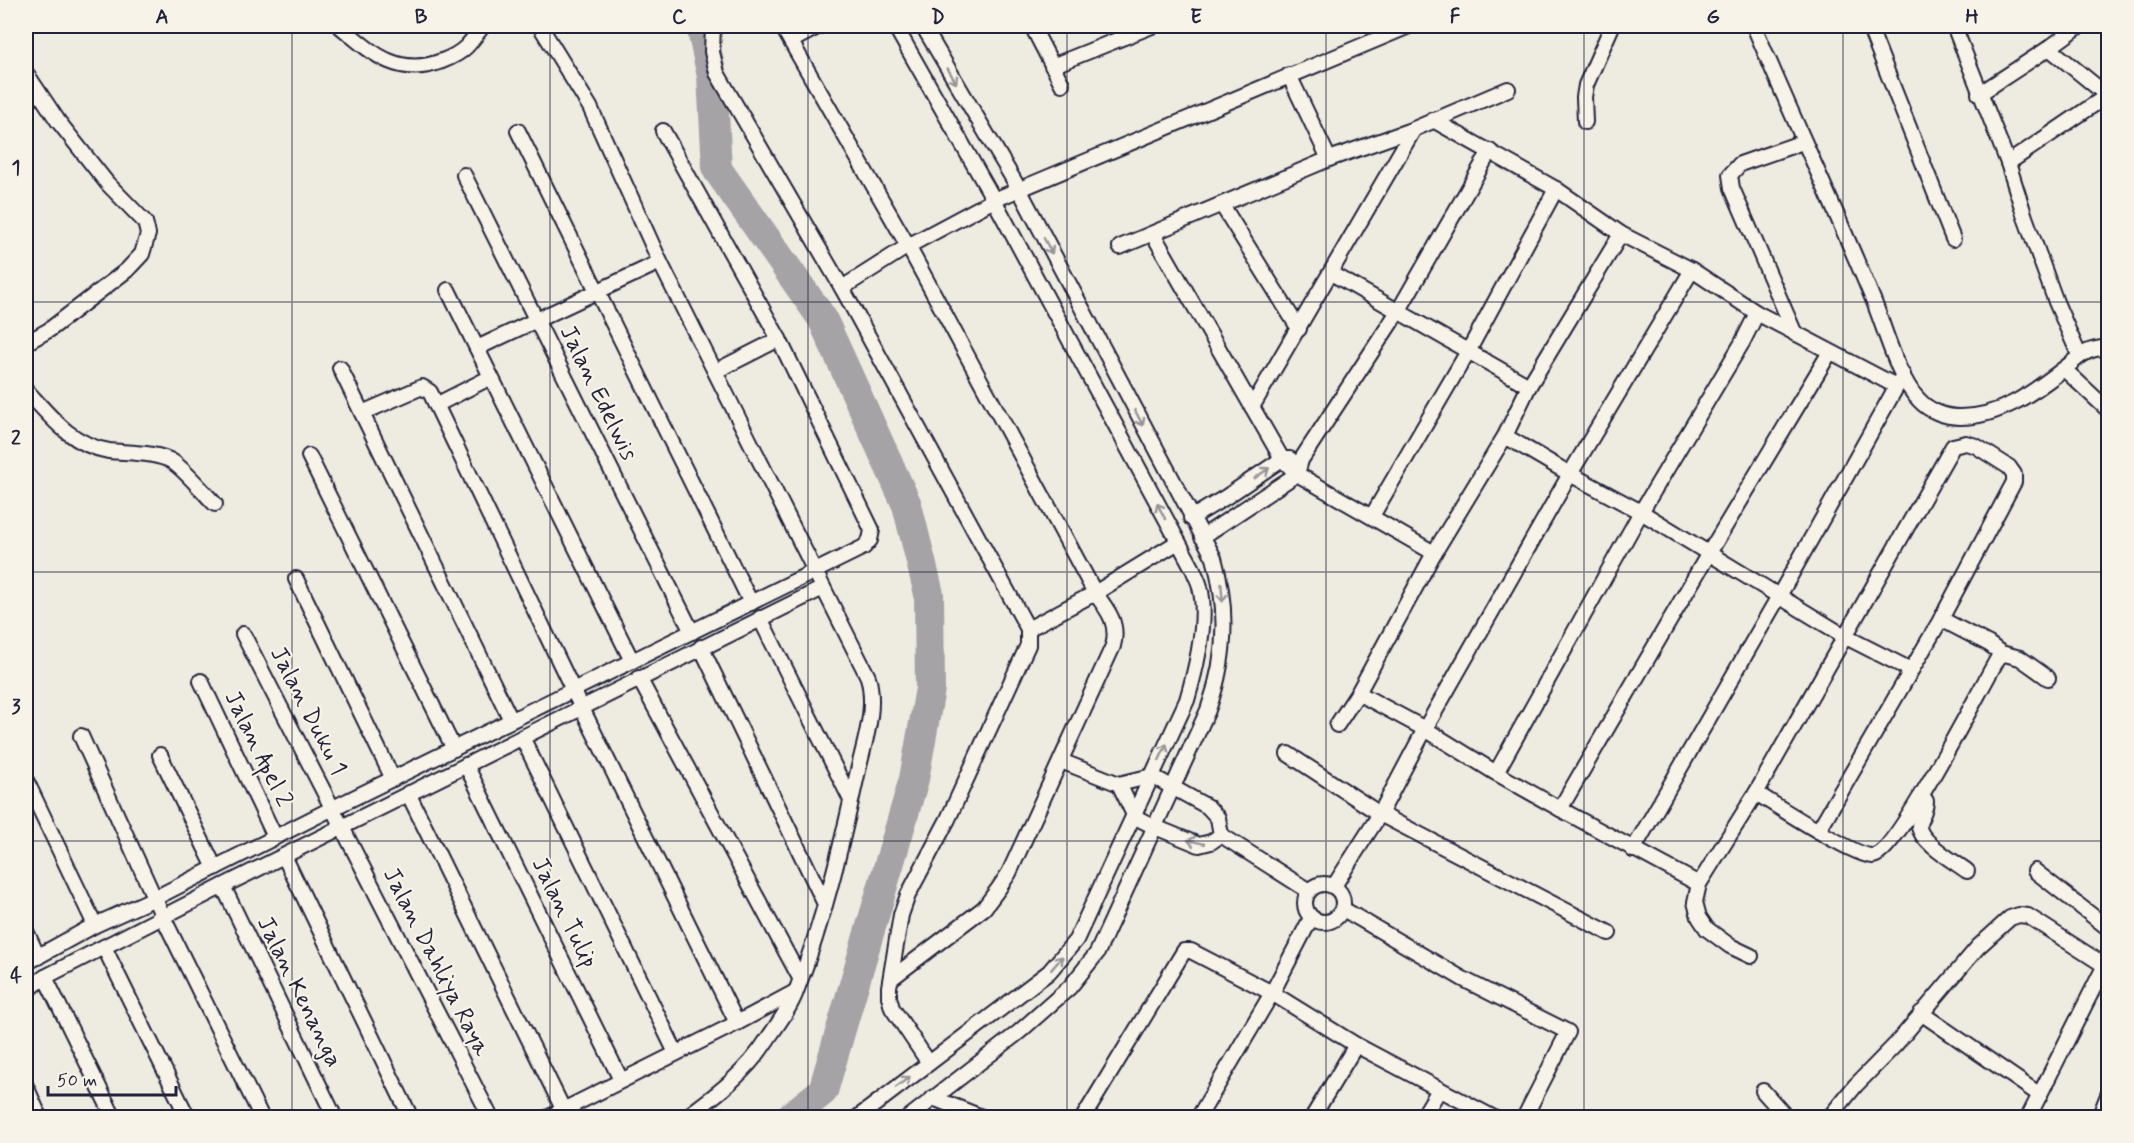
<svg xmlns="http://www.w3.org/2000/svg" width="2134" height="1143" viewBox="0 0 2134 1143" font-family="Mynerve,sans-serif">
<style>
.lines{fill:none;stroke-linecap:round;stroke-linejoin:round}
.river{stroke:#a6a3a6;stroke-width:30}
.street-casing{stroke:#22223b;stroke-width:18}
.street{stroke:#f7f3e8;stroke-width:14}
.oneway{stroke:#97959a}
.grid{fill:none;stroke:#22223b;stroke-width:1.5;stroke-opacity:0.55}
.labels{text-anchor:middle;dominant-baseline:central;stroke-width:4.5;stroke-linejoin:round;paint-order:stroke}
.street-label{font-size:24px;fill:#22223b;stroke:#f7f3e8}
.neatline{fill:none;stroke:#22223b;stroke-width:2}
.grid-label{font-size:20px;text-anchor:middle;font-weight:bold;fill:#22223b}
</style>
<rect width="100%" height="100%" fill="#eeebe1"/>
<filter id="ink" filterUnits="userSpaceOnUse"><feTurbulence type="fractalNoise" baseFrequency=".0167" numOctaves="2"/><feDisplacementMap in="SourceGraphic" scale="12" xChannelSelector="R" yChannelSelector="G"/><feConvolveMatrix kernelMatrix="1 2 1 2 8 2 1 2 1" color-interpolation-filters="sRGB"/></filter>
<g filter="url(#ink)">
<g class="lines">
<path class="river" d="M 701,26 L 712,76 L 717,169 L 822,318 L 907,505 L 929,594 L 930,689 L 914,779 L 823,1091 L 789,1118"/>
<defs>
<g id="street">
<path d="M 340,26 C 372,53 398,78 442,61 C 450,58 459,54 466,47 C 472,41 477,33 483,26"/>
<path d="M 540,26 L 590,107 L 660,262 L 868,677 C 877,709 864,743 857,775 C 841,847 824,920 797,989 C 791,1007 777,1025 767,1040 C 746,1073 716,1095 685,1118"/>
<path d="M 713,26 L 712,52 L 717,73 L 842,288 L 1028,629 L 1028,645 L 948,819 L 908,895 L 901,915 L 889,987 L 889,997 L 892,1008 L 929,1063"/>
<path d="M 782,26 L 908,246 L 1095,593 C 1108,610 1119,624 1113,646 L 1009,873 L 999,888 L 984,908 L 892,978"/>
<path d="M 1032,26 L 1062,84"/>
<path d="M 1754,26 C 1792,116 1834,206 1872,297 C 1884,325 1898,380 1919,400 C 1929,411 1945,417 1960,417 C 1999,417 2031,394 2061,371 C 2078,359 2085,347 2108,348"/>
<path d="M 1869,26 L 1953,239"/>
<path d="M 1954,26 L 2008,163 L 2025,217 L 2056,302 L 2079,355"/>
<path d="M 2079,26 L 2049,48 L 2108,96"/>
<path d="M 791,41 L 819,26"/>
<path d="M 1052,66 L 1152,26"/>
<path d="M 26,73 L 58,121 L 107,183 L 145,222 L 148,234 L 142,254 L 127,270 L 49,330 L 26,343"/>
<path d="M 1289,75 L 1329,159"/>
<path d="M 1979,94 L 2049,48"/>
<path d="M 1433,120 L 1556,189 L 1621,234 L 1692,270 L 1757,313 L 1896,386"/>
<path d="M 1585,122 L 1584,97 L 1586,85 L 1612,26"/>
<path d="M 518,131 L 751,603"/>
<path d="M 663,131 L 779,339"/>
<path d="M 2008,163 L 2108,95"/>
<path d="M 464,175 L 692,632"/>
<path d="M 1222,205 L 1299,329"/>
<path d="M 1153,234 L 1282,459 L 1297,474 L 1434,553"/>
<path d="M 1120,247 L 1329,159 L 1414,129 L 1508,89"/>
<path d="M 1331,273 L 1529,386"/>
<path d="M 842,288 L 908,246 L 994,200 L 1409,26"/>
<path d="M 448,290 L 632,661"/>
<path d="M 1795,334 L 1732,188 L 1730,175 L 1740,164 L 1803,142"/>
<path d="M 477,348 L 660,262"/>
<path d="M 340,368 L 511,720"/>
<path d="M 2064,369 L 2108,410"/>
<path d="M 26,390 C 50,416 71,445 109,451 C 127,453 158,452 173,462 C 188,473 202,491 215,504"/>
<path d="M 436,405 L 491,377"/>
<path d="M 1252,407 L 1414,129"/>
<path d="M 362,413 L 422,387 L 430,392 L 573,690 L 737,1023"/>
<path d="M 1505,436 L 1570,474 L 1641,512 L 1846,637 L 1911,670"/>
<path d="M 309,456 L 454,749"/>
<path d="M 1372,516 L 1470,348 L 1556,189"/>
<path d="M 1191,518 L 1226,497 L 1282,459 L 1290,459"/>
<path d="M 1202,537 L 1297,474 L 1301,460 L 1399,310 L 1490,151"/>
<path d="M 296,579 L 393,779"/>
<path d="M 760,618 L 851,800"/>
<path d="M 1028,629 L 1095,593 L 1178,542"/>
<path d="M 243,634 L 491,1118"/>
<path d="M 701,647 L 825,904"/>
<path d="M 2001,653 L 2020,658 L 2048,678"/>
<path d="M 639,678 L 800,978"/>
<path d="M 201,681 L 275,837"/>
<path d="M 1358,693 L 1425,729 L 1496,773 L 1560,809 L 1699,884"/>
<path d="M 1337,725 L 1358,693 L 1434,553 L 1505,436 L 1529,386 L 1621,234"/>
<path d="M 81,736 L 163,917 L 262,1118"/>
<path d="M 522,737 L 676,1053"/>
<path d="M 1288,754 L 1380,814 L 1609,933"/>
<path d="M 160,755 L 215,868"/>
<path d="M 1061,761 L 1119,784 L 1152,776 L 1208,807 L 1218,818 L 1221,835 L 1211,842 L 1199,845 L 1155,827 L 1135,817 L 1119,784"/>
<path d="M 466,765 L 621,1080"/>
<path d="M 1496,773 L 1641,512 L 1742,343 L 1757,313"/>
<path d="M 26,780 L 95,925"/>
<path d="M 408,793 L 563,1109"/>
<path d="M 1756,793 C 1774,804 1857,858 1873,856 C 1898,853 1983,682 2001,653 L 1989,644 L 1941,619"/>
<path d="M 1921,794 L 1926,801 C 1926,812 1918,821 1919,827 C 1921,843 1955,862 1967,871"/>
<path d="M 1560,809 L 1709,553 L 1830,352"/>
<path d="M 1221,835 L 1309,891"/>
<path d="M 1633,850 L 1779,596 L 1903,375"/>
<path d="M 284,856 L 411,1118"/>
<path d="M 2035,871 L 2108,928"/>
<circle cx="1324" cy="903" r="19"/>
<path d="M 223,886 L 335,1118"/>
<path d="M 1334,886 L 1380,814 L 1425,729 L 1570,474 L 1692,270"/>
<path d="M 1343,909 L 1463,979 L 1568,1032 L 1524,1118"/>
<path d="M 26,931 L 38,957"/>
<path d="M 104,947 L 188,1118"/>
<path d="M 1751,956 L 1730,946 L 1707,929 L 1699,917 L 1695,902 L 1699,884 L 1756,793 L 1953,446 L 1966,443 L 1976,446 L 2009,467 L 2014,474 L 2014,482 L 1941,619 L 1818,831"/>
<path d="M 26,963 L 95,925 L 155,898 L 333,808 L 864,547 L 870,540 L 872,530 L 779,339 L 716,371"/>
<path d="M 45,977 L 114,1118"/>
<path d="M 26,991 L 45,977 L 223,886 L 823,588"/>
<path d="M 1921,1013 L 2040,1095"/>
<path d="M 26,1086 L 40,1118"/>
<path d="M 1763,1091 L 1787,1118"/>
<path d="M 933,1098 L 984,1118"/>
<path d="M 547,1118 L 737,1023 L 795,992"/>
<path d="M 857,1118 L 1049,972 L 1076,940 L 1187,700 C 1196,669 1208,618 1200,587 C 1199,581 1195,575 1193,569 L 994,200 L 895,26"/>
<path d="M 908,1118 L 1019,1032 L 1070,987 L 1097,953 L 1208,710 C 1226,660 1229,610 1214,558 L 1019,189 L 923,26"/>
<path d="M 1083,1118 L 1184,951 L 1191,951 L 1272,993 L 1356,1045 L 1494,1118"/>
<path d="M 1198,1118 L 1272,993 L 1311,918"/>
<path d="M 1312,1118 L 1356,1045"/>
<path d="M 1422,1118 L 1439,1090"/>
<path d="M 1829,1118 L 1855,1086 L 1896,1044 L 1978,947 L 2010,918 L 2019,915 L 2028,916 L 2104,965"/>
<path d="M 2028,1118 L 2108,959"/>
<path d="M 2099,1118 L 2108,1095"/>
</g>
</defs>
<use href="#street" class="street-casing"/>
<use href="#street" class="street"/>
</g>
<defs><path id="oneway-shaft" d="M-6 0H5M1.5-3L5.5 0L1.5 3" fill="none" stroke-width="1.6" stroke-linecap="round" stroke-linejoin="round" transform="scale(1.5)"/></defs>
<g class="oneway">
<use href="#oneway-shaft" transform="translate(952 76) rotate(60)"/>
<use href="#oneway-shaft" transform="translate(1048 246) rotate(62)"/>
<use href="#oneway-shaft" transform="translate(1139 418) rotate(62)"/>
<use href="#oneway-shaft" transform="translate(1262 473) rotate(-35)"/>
<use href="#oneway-shaft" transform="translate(1161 511) rotate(-118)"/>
<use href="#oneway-shaft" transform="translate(1222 593) rotate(86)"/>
<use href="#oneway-shaft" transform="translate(1163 752) rotate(-65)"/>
<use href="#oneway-shaft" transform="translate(1196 842) rotate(-168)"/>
<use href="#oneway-shaft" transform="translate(1057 963) rotate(-50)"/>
<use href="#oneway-shaft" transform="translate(903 1082) rotate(-37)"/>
</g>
</g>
<path class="grid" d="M 292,26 L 292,1118M 550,26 L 550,1118M 808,26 L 808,1118M 1067,26 L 1067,1118M 1326,26 L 1326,1118M 1584,26 L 1584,1118M 1843,26 L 1843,1118M 26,302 L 2108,302M 26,572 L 2108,572M 26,841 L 2108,841"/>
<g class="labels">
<g class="street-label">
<text transform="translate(598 393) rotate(64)">Jalan Edelwis</text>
<text transform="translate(308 711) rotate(63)">Jalan Duku 1</text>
<text transform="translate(258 749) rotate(64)">Jalan Apel 2</text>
<text transform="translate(564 913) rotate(64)">Jalan Tulip</text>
<text transform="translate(436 962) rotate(63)">Jalan Dahliya Raya</text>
<text transform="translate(299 992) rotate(64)">Jalan Kenanga</text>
</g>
</g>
<rect width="2134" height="1143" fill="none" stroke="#f7f3e8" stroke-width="66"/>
<path d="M48 1086v9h128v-9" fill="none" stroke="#22223b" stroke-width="3"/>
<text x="57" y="1086" font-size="18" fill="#22223b" stroke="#f7f3e8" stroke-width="4.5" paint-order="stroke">50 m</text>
<rect x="33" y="33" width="2068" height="1077" class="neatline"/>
<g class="grid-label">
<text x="162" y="23">A</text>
<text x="421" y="23">B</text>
<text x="679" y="23">C</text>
<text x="938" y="23">D</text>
<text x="1196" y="23">E</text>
<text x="1455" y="23">F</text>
<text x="1713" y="23">G</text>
<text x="1972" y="23">H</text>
<text x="16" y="174">1</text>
<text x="16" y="444">2</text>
<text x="16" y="713">3</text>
<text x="16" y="982">4</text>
</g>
</svg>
